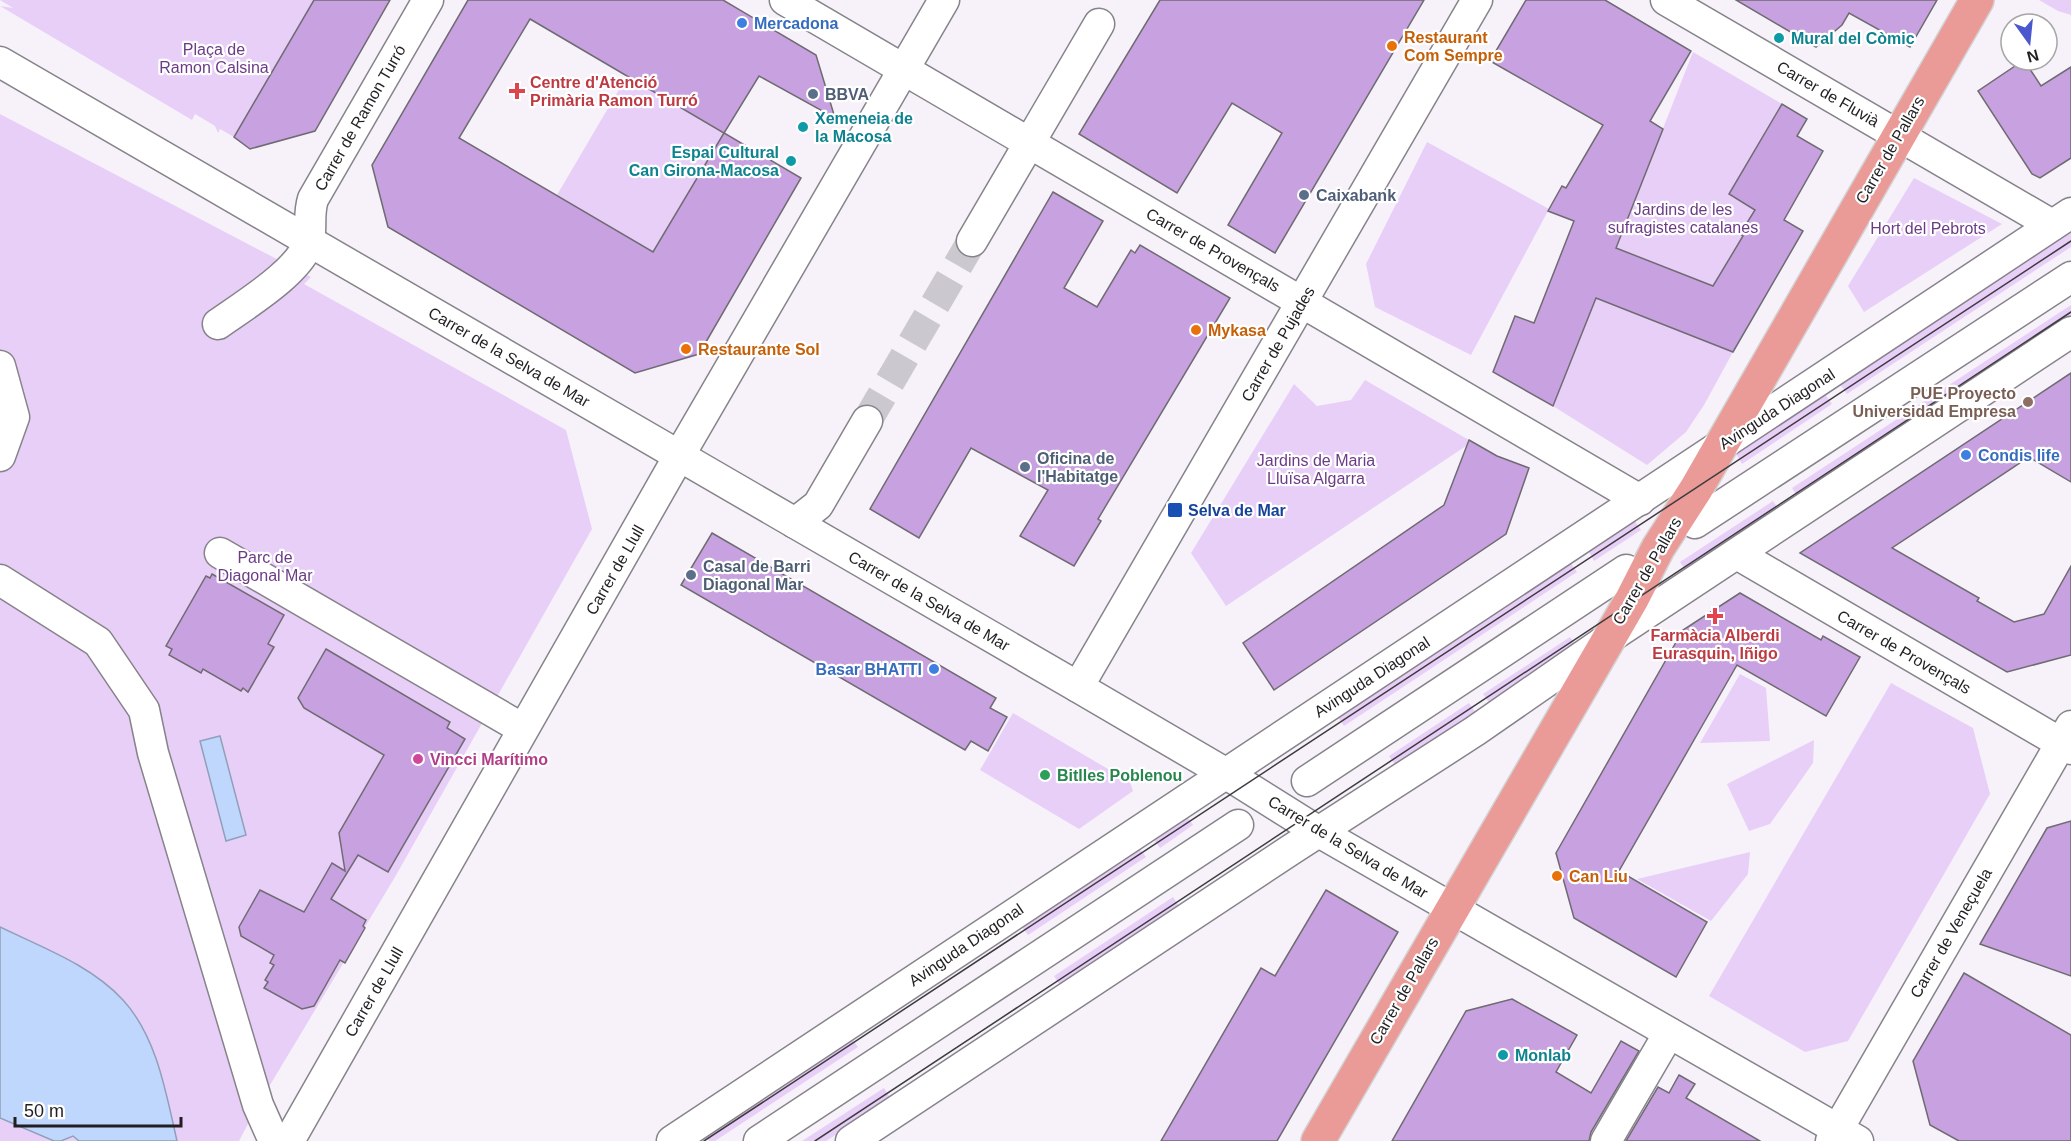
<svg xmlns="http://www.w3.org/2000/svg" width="2071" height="1141" viewBox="0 0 2071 1141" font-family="Helvetica,sans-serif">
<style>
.green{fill:#e8cff8}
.water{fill:#c0d7fd;stroke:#90a0bb;stroke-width:1.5}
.building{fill:#c8a1e0;stroke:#6f6b72;stroke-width:1.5;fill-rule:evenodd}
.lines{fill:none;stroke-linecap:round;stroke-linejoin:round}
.minor-tunnel{stroke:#ccc8cf;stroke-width:30;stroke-dasharray:30 15;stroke-linecap:butt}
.minor-casing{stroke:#87838a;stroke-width:33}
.major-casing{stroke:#d3d2d3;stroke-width:36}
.minor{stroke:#fff;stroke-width:30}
.major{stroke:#eb9b97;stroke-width:33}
.tram{stroke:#3e3b3f;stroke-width:1.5}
.shop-dot{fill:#3f7fe0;stroke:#fff;stroke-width:2}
.culture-dot{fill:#0f9aa8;stroke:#fff;stroke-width:2}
.food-dot{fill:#e8710a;stroke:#fff;stroke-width:2}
.health-dot{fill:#e0444e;stroke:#fff;stroke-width:2}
.service-dot{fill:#5c6f8a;stroke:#fff;stroke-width:2}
.education-dot{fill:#8d6e63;stroke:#fff;stroke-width:2}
.transit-dot{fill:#1a4fb4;stroke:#fff;stroke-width:2}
.hotel-dot{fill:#d1479c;stroke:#fff;stroke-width:2}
.leisure-dot{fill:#2e9e5b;stroke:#fff;stroke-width:2}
.labels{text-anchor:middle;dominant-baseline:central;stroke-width:4.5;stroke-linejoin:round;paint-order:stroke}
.shop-label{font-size:16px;font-weight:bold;fill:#366cbe;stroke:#fff;text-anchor:start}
.food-label{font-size:16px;font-weight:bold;fill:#c56008;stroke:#fff;text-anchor:start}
.culture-label{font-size:16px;font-weight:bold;fill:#0d838f;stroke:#fff;text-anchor:start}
.park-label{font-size:16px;fill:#6c3b86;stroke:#fff}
.health-label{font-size:16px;font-weight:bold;fill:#be3a42;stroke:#fff;text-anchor:start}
.service-label{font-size:16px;font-weight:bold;fill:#4e5e75;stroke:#fff;text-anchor:start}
.street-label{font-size:16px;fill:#211f22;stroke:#fff}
.education-label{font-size:16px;font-weight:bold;fill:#785e54;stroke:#fff;text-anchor:end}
.transit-label{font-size:16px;font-weight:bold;fill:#164399;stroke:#fff;text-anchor:start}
.hotel-label{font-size:16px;font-weight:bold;fill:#b23c85;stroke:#fff;text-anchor:start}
.leisure-label{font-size:16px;font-weight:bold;fill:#27864d;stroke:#fff;text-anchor:start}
</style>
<rect width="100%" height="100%" fill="#f7f2fa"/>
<g class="green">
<path d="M 0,0 L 314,0 L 234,137 L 220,129 L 218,133 L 215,126 L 195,114 L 192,120 L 0,6 L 13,8 Z"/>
<path d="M 2039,0 L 2071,0 L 2071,15 L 2058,11 Z"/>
<path d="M 1693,52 L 1782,104 L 1729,194 L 1755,210 L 1741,234 L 1743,236 L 1719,277 L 1722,289 L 1616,248 Z"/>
<path d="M 627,76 L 724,133 L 653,252 L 557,195 Z"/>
<path d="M 0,114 L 311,277 L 304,284 L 566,430 L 592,529 L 395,877 L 258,1105 L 239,1141 L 0,1141 Z"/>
<path d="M 1427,142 L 1549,209 L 1471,355 L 1375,307 L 1366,264 Z"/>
<path d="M 1914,178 L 2002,224 L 1864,312 L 1848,286 Z"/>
<path d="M 2071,232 L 2071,247 L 1847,394 L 1840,384 Z"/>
<path d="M 1596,298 L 1733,352 L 1704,405 L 1686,432 L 1647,465 L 1553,406 Z"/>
<path d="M 2071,305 L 2071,322 L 1800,500 L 1792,488 Z"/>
<path d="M 1365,380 L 1469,440 L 1466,446 L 1226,606 L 1191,553 L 1294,384 L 1317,406 L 1351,400 Z"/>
<path d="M 1825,394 L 1832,404 L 1742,464 L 1735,452 Z"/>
<path d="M 1773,501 L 1781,513 L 1688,574 L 1680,562 Z"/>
<path d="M 1634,520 L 1641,530 L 1594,561 L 1588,550 Z"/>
<path d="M 1570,562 L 1577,572 L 1344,726 L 1337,716 Z"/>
<path d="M 1570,637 L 1577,646 L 1490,704 L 1483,694 Z"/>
<path d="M 1740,674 L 1766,688 L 1770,741 L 1700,743 Z"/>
<path d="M 1891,683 L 1973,728 L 1990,794 L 1848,1041 L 1805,1052 L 1709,996 Z"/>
<path d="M 1469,703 L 1476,713 L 1396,766 L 1389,756 Z"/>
<path d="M 1013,713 L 1130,782 L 1133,791 L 1079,829 L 980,770 Z"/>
<path d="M 1814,740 L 1813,763 L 1770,824 L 1749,831 L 1727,784 Z"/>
<path d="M 1186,815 L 1193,825 L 1160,848 L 1152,837 Z"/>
<path d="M 1138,847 L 1146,857 L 1028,935 L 1020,924 Z"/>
<path d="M 1750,852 L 1748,874 L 1711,921 L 1637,879 Z"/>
<path d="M 1173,897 L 1180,908 L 1061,987 L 1054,976 Z"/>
<path d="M 850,1036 L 858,1047 L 715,1141 L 709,1141 L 703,1133 Z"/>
<path d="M 884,1088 L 891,1099 L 826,1141 L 802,1141 Z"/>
</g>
<g class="water">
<path d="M 220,736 L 246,835 L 226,841 L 200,741 Z"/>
<path d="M 0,927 C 41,947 91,965 123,1000 C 157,1037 166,1093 177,1141 L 79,1141 L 73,1136 L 61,1141 L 54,1141 L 0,1118 Z"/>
</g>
<g class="building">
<path d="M 314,0 L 390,0 L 315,131 L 250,149 L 234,137 Z"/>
<path d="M 468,0 L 723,0 L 816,55 L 835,118 L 759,76 L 724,133 L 801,178 L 699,354 L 635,373 L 388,227 L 372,165 ZM 530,19 L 724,133 L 653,252 L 459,138 Z"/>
<path d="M 1160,0 L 1424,0 L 1275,253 L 1228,225 L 1282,133 L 1232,103 L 1177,193 L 1079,134 Z"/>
<path d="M 1526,0 L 1605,0 L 1691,51 L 1650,121 L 1663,129 L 1616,248 L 1713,286 L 1743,236 L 1740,234 L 1755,210 L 1729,194 L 1782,104 L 1807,119 L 1797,136 L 1823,151 L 1784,220 L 1803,231 L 1733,352 L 1596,298 L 1553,406 L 1493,372 L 1515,316 L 1534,323 L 1574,221 L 1548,211 L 1562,186 L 1566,188 L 1603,125 L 1490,61 Z"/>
<path d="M 1736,0 L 1937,0 L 1910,47 L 1849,13 L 1842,25 L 1816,47 Z"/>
<path d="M 2024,60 L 2041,86 L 2071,67 L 2071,158 L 2040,178 L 2032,174 L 1978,91 Z"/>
<path d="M 1053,192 L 1103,221 L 1064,288 L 1097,307 L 1131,250 L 1135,253 L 1140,245 L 1230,298 L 1098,519 L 1101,521 L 1074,566 L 1020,536 L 1048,490 L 971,448 L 919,538 L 870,509 Z"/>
<path d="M 2071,373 L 2071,482 L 2029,457 L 1892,548 L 1979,598 L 1977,601 L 2014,622 L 2044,614 L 2071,566 L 2071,655 L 2007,672 L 1800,553 Z"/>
<path d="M 1469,440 L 1497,456 L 1529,468 L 1506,534 L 1274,690 L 1243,643 L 1444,505 Z"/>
<path d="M 712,533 L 996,698 L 990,708 L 1007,717 L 988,751 L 971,741 L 965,750 L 681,585 Z"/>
<path d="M 212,574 L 284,615 L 268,644 L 274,647 L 248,692 L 243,688 L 241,691 L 203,669 L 201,673 L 169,655 L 172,649 L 166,646 L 206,576 L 210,578 Z"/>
<path d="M 1740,593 L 1821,640 L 1823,636 L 1860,657 L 1826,716 L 1737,665 L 1706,719 L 1619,871 L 1707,922 L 1676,977 L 1574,918 L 1556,853 L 1683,630 Z"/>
<path d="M 326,649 L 450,722 L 447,728 L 465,739 L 388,872 L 358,855 L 331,899 L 366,920 L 363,926 L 365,928 L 345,963 L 340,960 L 314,1006 L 302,1009 L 264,988 L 268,982 L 265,980 L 274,965 L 270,963 L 274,955 L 241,936 L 239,927 L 260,890 L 304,912 L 332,863 L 345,871 L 339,833 L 384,755 L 304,708 L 298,698 Z"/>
<path d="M 2071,821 L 2071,976 L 1980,944 L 2047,828 Z"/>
<path d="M 1326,890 L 1398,932 L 1277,1141 L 1161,1141 L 1261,968 L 1275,976 Z"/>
<path d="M 1964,973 L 2071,1035 L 2071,1141 L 1959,1141 L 1930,1125 L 1913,1061 Z"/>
<path d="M 1512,999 L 1577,1035 L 1556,1072 L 1591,1093 L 1621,1041 L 1639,1051 L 1591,1132 L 1589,1141 L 1392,1141 L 1466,1011 Z"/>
<path d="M 1679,1075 L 1695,1084 L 1686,1098 L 1760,1141 L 1626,1141 L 1658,1087 L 1669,1093 Z"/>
</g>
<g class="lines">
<path class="minor-tunnel" d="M 867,421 L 972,241"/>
<defs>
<g id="minor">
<path d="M 785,0 L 1640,500"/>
<path d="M 1666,0 L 2052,225"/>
<path d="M 0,62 L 1078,687 L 1225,773 L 1319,832 L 1858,1141"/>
<path d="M 972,241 L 1099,24"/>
<path d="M 218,324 C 243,306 303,270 309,240 C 312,226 308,215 313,199 L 428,0"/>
<path d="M 0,366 L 14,417 L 0,456"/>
<path d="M 795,523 L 818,505 L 867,421"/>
<path d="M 1695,523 L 2071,277"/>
<path d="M 220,553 L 523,729"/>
<path d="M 1737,554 L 2071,749"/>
<path d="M 0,580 L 98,642 L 144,710 L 153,753 L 258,1105 L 274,1141"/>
<path d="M 1078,687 L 1477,0"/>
<path d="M 1307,781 L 1626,570"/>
<path d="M 289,1141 L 679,456 L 944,0"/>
<path d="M 672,1141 L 2071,213"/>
<path d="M 759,1141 L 1238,825"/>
<path d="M 851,1141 L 1292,849 L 1475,731 L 1609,638 L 2071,332"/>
<path d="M 1606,1141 L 1669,1033"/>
<path d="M 1831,1141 L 2071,726"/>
</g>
<path id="major" d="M 1318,1141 L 1632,599 L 1658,548 L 1696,489 L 1977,0"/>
</defs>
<use href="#minor" class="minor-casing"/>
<use href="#major" class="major-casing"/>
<use href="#minor" class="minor"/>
<use href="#major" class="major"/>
<g class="tram">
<path d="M 704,1141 L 2071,241"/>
<path d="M 815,1141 L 2071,312"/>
</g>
</g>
<g class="shop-dot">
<circle cx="742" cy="23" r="6"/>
<circle cx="1966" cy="455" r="6"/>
<circle cx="934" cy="669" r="6"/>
</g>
<g class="culture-dot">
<circle cx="1779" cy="38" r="6"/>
<circle cx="803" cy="127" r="6"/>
<circle cx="791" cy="161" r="6"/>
<circle cx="1503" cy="1055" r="6"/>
</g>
<g class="food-dot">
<circle cx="1392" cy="46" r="6"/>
<circle cx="1196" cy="330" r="6"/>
<circle cx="686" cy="349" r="6"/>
<circle cx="1557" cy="876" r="6"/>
</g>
<g class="health-dot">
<path d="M514 82h6v6h6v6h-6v6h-6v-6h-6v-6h6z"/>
<path d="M1712 607h6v6h6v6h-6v6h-6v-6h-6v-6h6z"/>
</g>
<g class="service-dot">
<circle cx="813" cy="94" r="6"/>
<circle cx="1304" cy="195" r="6"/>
<circle cx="1025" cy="467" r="6"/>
<circle cx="691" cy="575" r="6"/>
</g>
<circle class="education-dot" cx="2028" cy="402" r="6"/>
<rect class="transit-dot" x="1167" y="502" width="16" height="16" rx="3"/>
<circle class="hotel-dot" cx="418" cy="759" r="6"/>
<circle class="leisure-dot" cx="1045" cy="775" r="6"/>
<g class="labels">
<g class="shop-label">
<text x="754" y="23">Mercadona</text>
<text x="1978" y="455">Condis life</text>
<text x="922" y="669" text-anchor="end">Basar BHATTI</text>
</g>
<g class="food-label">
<text x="1404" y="37">Restaurant<tspan x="1404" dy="18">Com Sempre</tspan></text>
<text x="1208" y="330">Mykasa</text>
<text x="698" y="349">Restaurante Sol</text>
<text x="1569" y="876">Can Liu</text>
</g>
<g class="culture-label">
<text x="1791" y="38">Mural del Còmic</text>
<text x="815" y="118">Xemeneia de<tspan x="815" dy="18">la Macosa</tspan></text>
<text x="779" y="152" text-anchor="end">Espai Cultural<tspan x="779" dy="18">Can Girona-Macosa</tspan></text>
<text x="1515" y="1055">Monlab</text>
</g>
<g class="park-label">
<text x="214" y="49">Plaça de<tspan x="214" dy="18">Ramon Calsina</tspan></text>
<text x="1683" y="209">Jardins de les<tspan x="1683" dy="18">sufragistes catalanes</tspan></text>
<text x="1928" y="228">Hort del Pebrots</text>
<text x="1316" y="460">Jardins de Maria<tspan x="1316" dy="18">Lluïsa Algarra</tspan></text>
<text x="265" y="557">Parc de<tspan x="265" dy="18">Diagonal Mar</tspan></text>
</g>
<g class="health-label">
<text x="530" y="82">Centre d'Atenció<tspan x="530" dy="18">Primària Ramon Turró</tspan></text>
<text x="1715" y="635" text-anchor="middle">Farmàcia Alberdi<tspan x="1715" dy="18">Eurasquin, Iñigo</tspan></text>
</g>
<g class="service-label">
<text x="825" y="94">BBVA</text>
<text x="1316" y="195">Caixabank</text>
<text x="1037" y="458">Oficina de<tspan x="1037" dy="18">l'Habitatge</tspan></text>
<text x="703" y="566">Casal de Barri<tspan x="703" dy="18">Diagonal Mar</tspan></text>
</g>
<g class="street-label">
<text transform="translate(1828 94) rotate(30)">Carrer de Fluvià</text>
<text transform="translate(360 118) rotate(-60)">Carrer de Ramon Turró</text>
<text transform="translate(1890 150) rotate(-60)">Carrer de Pallars</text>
<text transform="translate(1213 250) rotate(30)">Carrer de Provençals</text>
<text transform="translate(1278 344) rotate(-60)">Carrer de Pujades</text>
<text transform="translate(509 357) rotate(30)">Carrer de la Selva de Mar</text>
<text transform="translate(1777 409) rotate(-33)">Avinguda Diagonal</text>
<text transform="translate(615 570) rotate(-60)">Carrer de Llull</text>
<text transform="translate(1647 571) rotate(-60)">Carrer de Pallars</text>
<text transform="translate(929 601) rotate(30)">Carrer de la Selva de Mar</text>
<text transform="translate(1904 652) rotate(30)">Carrer de Provençals</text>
<text transform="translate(1372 677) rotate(-33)">Avinguda Diagonal</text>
<text transform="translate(1348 847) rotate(31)">Carrer de la Selva de Mar</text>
<text transform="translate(1951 933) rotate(-60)">Carrer de Veneçuela</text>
<text transform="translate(966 945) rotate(-34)">Avinguda Diagonal</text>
<text transform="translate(1404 991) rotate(-60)">Carrer de Pallars</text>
<text transform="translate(374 992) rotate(-60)">Carrer de Llull</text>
</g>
<g class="education-label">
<text x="2016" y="393">PUE Proyecto<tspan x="2016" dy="18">Universidad Empresa</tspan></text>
</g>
<g class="transit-label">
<text x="1188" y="510">Selva de Mar</text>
</g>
<g class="hotel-label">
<text x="430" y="759">Vincci Marítimo</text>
</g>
<g class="leisure-label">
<text x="1057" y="775">Bitlles Poblenou</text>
</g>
</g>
<g transform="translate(2029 42) rotate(165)"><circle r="28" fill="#ffffff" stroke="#a6a5a7" stroke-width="1.5"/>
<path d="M0-4.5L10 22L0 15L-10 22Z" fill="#4b57cc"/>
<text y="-9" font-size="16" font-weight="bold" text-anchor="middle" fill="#211f22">N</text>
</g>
<path d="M15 1117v9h166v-9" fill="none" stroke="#211f22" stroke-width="3"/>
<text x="24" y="1117" font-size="18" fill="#211f22" stroke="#ffffff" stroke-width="4.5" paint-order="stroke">50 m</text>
</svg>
